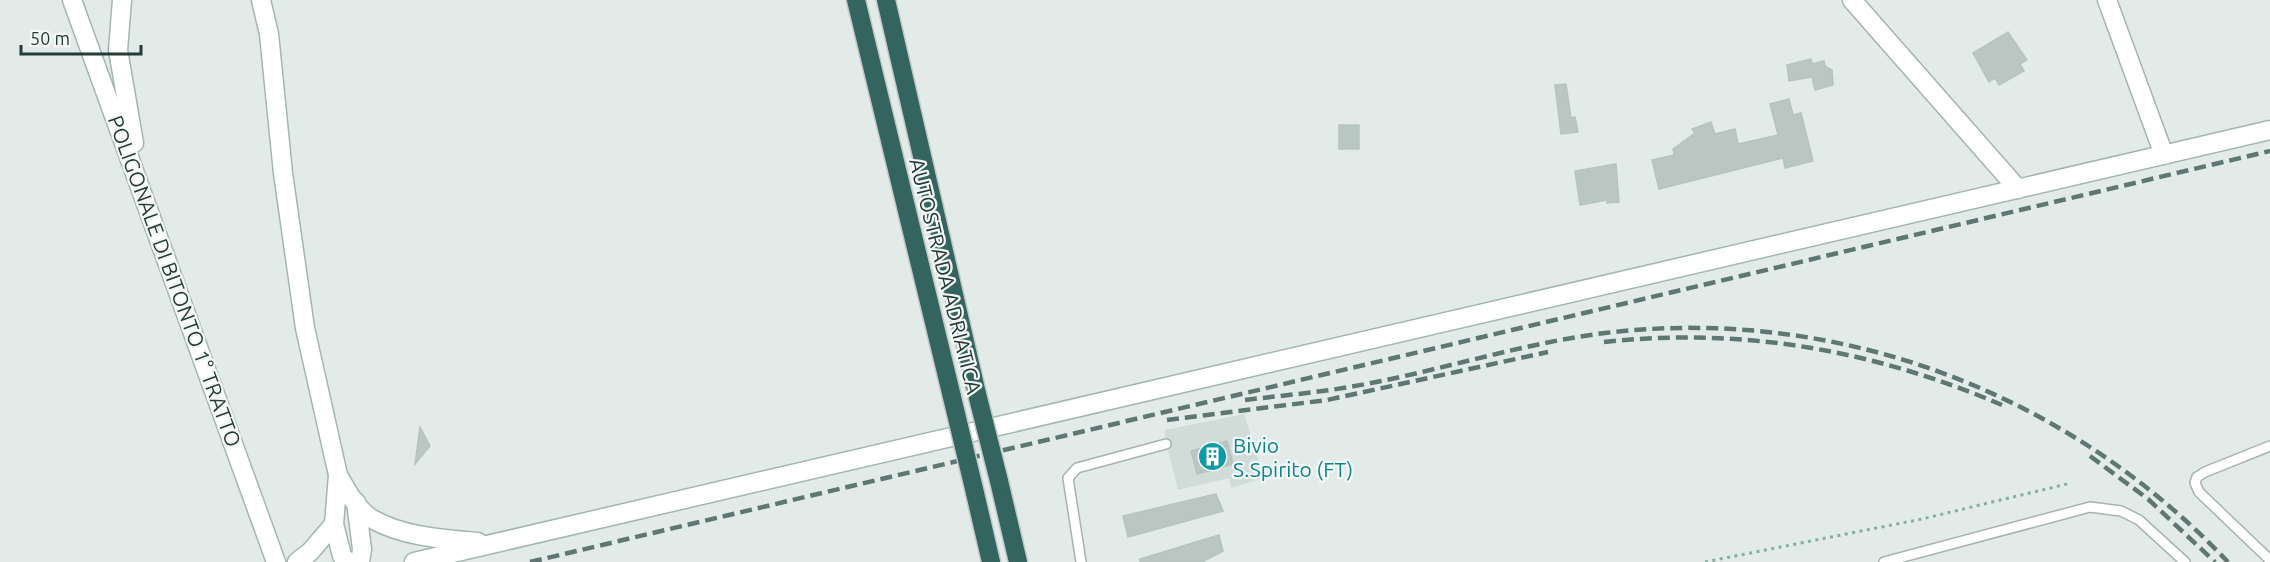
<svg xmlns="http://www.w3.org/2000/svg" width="2270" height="562" viewBox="0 0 2270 562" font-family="Ubuntu,sans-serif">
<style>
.built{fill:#d1dbd8}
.building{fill:#b9c6c2;stroke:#b6c4c0;stroke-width:1.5}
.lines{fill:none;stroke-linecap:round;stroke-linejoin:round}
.service-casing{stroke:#a6b3b0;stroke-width:12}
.minor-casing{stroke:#a6b3b0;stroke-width:21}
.secondary-casing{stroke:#a3b6b2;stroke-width:21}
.motorway-casing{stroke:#c2c8c7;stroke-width:21}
.path{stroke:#87aca5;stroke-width:3;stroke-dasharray:3 4.5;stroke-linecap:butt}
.service{stroke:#fff;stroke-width:9}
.minor{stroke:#fff;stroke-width:18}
.secondary{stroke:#fff;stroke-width:18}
.motorway{stroke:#336460;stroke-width:18}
.rail{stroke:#5f7673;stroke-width:4.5;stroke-dasharray:12 6;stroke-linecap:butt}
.motorway-bridge-casing{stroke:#c2c8c7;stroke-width:21;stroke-linecap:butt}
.motorway-bridge{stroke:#336460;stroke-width:18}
.labels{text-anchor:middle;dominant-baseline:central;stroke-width:4.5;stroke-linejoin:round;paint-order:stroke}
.street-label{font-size:21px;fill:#253b38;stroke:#f3f8f6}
.culture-label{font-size:21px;fill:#0d838f;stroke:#f3f8f6;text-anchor:start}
</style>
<rect width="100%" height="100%" fill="#e3ebe9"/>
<path class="built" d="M 1244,414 L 1264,478 L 1231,488 L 1229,478 L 1178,490 L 1165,438 L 1165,430 Z"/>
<g class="building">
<path d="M 2008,32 L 2027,60 L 2020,64 L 2024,71 L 1999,85 L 1995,78 L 1989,82 L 1973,53 Z"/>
<path d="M 1811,59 L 1812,64 L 1824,61 L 1825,66 L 1832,70 L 1833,85 L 1815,90 L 1812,77 L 1789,81 L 1787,65 Z"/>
<path d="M 1566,84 L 1571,118 L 1575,117 L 1578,132 L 1561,134 L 1555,85 Z"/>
<path d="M 1789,99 L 1793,115 L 1801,113 L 1813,161 L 1785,168 L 1783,158 L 1659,189 L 1652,160 L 1674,155 L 1673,149 L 1695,133 L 1692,129 L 1711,122 L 1715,134 L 1735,129 L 1738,144 L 1778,135 L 1770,104 Z"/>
<rect x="1339" y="125" width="20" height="24"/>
<path d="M 1616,164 L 1619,202 L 1607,203 L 1607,200 L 1580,205 L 1575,171 Z"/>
<path d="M 420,427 L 430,446 L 415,464 Z"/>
<path d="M 1227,441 L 1233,464 L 1197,474 L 1191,451 Z"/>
<path d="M 1216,494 L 1223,511 L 1128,537 L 1123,516 Z"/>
<path d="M 1219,535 L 1223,551 L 1202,562 L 1140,562 L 1140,559 Z"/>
</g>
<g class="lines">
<defs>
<g id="service">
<path d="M 2270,446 L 2205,472 L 2197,477 L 2195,483 L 2199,492 L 2270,560"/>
<path d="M 1081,562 L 1068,478 L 1077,468 L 1166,444"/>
<path d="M 1884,562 L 2090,507 L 2121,511 L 2139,520 L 2185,562"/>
</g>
<g id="minor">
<path d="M 1852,0 L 2018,189"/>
<path d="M 2107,0 L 2164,155"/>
</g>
<g id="secondary">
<path d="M 72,0 L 276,562"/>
<path d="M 122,0 L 118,50 L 134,143"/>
<path d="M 261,0 L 269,34 L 283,173 L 305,328 L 338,475 L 334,524 L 342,556 L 348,562"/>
<path d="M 338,475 C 346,489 357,510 372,519 C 404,537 443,539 478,542"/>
<path d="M 356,502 L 362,549 L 360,562"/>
<path d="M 297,562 L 310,552 L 334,524"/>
<path d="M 414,562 L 2270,130"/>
</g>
<g id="motorway">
<path d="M 856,0 L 952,397"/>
<path d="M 886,0 L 977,394"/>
<path d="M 999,481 L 1018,562"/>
<path d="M 975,493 L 991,562"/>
</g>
</defs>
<use href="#service" class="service-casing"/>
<use href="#minor" class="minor-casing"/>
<use href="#secondary" class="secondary-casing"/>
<use href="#motorway" class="motorway-casing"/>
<path class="path" d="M 1705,562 L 1922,519 L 2071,483"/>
<use href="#service" class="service"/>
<use href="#minor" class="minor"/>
<use href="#secondary" class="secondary"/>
<use href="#motorway" class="motorway"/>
<g class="rail">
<path d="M 1604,342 C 1742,327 1874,350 2002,405"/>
<path d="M 1245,400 C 1285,395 1326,392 1366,384 C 1446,369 1524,343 1605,333 C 1837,305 2067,392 2228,562"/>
<path d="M 1167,420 L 1327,400 L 1548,352"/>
<path d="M 2090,456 L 2148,499 L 2215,562"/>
<path d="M 530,562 L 2270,151"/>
</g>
<defs>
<g id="motorway-bridge">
<path d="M 977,394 L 999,481"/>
<path d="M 952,397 L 975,493"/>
</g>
</defs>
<use href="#motorway-bridge" class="motorway-bridge-casing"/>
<use href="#motorway-bridge" class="motorway-bridge"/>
</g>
<defs>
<symbol id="building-disc" viewBox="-11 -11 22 22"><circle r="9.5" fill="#0f9aa8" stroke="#f3f8f6"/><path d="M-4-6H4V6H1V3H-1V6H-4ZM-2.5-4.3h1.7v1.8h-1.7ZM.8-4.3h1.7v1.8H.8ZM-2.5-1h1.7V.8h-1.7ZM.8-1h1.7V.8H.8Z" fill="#fff"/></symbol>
</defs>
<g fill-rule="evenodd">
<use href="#building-disc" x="1196" y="440" width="33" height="33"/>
</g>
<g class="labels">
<g class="street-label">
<text transform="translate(946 276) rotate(76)">AUTOSTRADA ADRIATICA</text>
<text transform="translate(175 281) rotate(70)">POLIGONALE DI BITONTO 1° TRATTO</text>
</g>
<g class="culture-label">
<text x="1233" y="445">Bivio<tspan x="1233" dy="24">S.Spirito (FT)</tspan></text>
</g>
</g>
<path d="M21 45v9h120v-9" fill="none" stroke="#253b38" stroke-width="3"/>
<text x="30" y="45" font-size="18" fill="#253b38" stroke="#f3f8f6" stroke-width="4.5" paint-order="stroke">50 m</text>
</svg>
